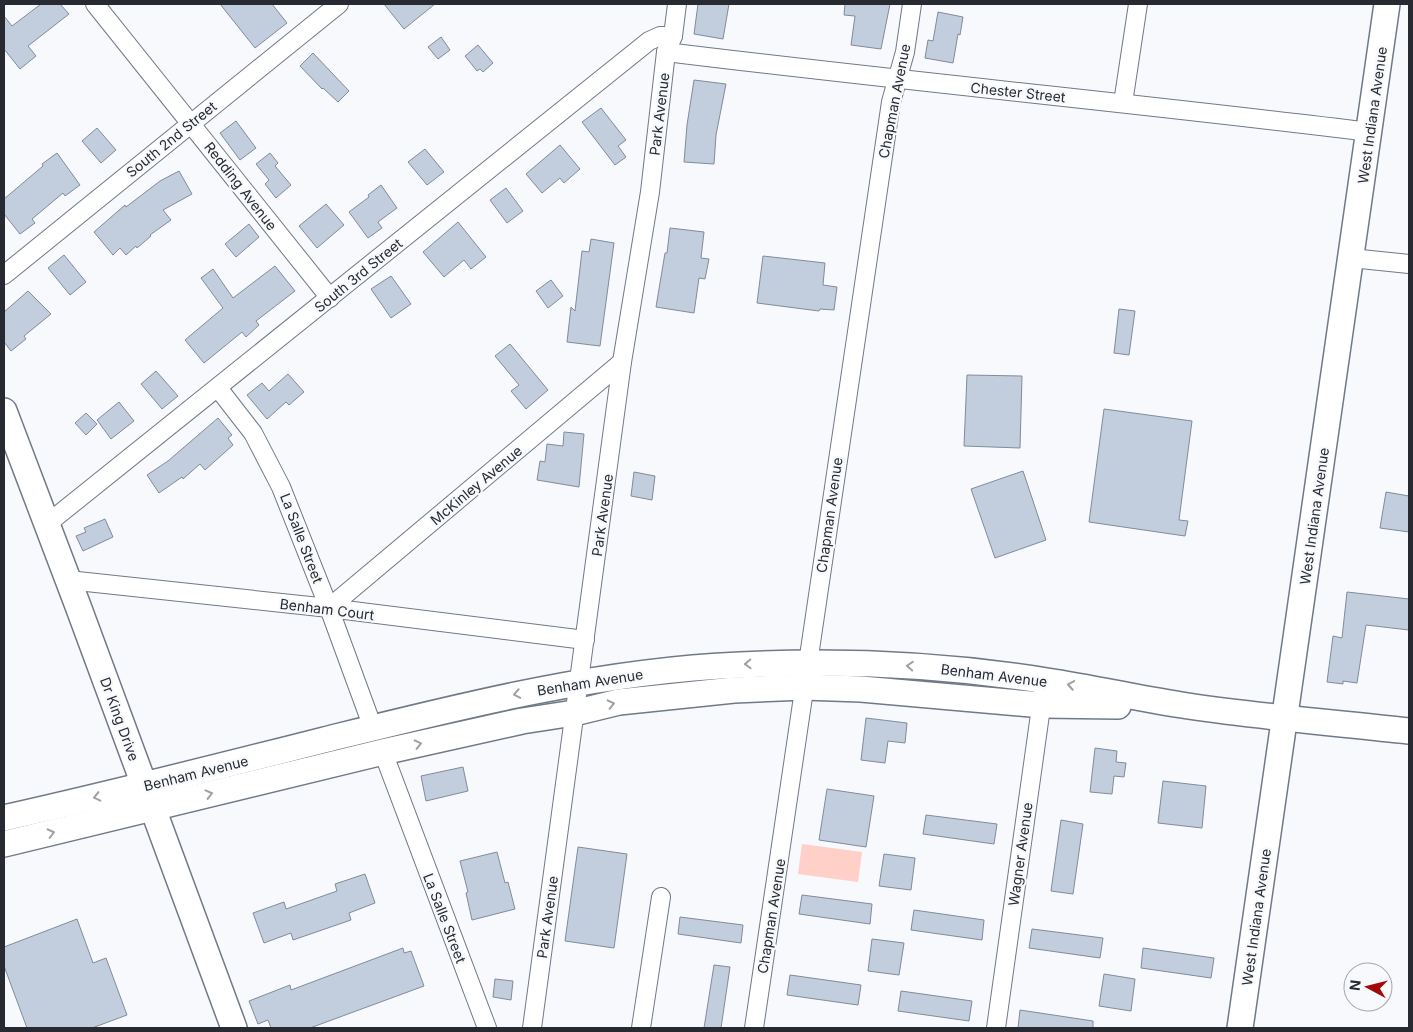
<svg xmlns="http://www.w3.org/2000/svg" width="1413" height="1032" viewBox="0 0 1413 1032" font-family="Inter,sans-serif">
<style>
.green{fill:#fed0c8}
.building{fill:#c2cddd;stroke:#818b9a}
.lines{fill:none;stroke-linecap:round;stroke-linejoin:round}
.street-casing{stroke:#707988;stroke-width:20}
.secondary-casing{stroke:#707988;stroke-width:28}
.street{stroke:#fff;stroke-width:18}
.secondary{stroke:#fff;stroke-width:25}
.oneway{stroke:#9ea0a2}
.labels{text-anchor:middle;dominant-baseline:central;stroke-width:4.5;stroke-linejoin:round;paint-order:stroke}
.street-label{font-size:14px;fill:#272b31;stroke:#f7f9fc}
</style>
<rect width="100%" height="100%" fill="#f7f9fc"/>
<path class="green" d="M 802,844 L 862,852 L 858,882 L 798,874 Z"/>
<g class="building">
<path d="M 41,4 L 60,4 L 69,14 L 28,46 L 36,56 L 20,69 L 4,49 L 4,16 L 12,26 Z"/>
<path d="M 220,4 L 272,4 L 287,23 L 255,48 Z"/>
<path d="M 384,4 L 435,4 L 404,29 Z"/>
<path d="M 698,4 L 729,4 L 723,39 L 694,34 Z"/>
<path d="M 845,4 L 890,4 L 881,49 L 851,45 L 855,16 L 844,15 Z"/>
<path d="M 938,12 L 963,17 L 960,35 L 958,34 L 953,63 L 925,58 L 928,40 L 933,41 Z"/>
<path d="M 441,37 L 450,50 L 438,59 L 428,47 Z"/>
<path d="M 478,45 L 493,63 L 483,72 L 480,69 L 477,71 L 465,56 Z"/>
<path d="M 313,53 L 349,91 L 338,102 L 323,88 L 322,89 L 300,66 Z"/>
<path d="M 694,80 L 726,84 L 716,135 L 714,164 L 684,162 L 687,125 Z"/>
<path d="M 601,108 L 626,140 L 618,146 L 626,157 L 615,165 L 582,122 Z"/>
<path d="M 236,121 L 256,148 L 240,160 L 220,133 Z"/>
<path d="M 97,128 L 116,150 L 101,163 L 82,141 Z"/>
<path d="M 560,145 L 580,169 L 564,183 L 560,178 L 542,193 L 526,174 Z"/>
<path d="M 425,149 L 444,172 L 427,185 L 408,162 Z"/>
<path d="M 57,153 L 80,185 L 65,196 L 63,193 L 32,219 L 35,223 L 20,234 L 4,214 L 4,199 L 43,166 L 42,164 Z"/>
<path d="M 270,153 L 278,163 L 275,166 L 291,185 L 276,198 L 265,184 L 269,180 L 256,164 Z"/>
<path d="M 179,171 L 192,194 L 163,210 L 171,220 L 150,235 L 151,236 L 137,248 L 136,246 L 126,255 L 120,248 L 113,255 L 94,232 L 125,205 L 126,207 L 160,181 Z"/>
<path d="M 381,185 L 397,208 L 378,222 L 382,228 L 368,238 L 349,212 L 369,197 L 368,195 Z"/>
<path d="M 506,188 L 523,211 L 507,223 L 490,200 Z"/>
<path d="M 326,204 L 344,225 L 317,248 L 299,226 Z"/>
<path d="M 458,222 L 486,257 L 471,269 L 464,260 L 444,277 L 423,252 Z"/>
<path d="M 249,224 L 259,237 L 236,257 L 225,244 Z"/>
<path d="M 670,228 L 704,232 L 701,258 L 709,259 L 705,279 L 699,278 L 694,313 L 656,307 L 665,253 L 667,253 Z"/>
<path d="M 591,239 L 614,243 L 600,346 L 567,342 L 571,307 L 575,311 L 582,251 L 589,252 Z"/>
<path d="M 64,255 L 86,282 L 70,295 L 48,268 Z"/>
<path d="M 763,256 L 825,263 L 823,285 L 837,287 L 834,310 L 820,309 L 819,311 L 757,303 Z"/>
<path d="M 275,266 L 295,291 L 256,321 L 259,325 L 246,337 L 242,332 L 204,363 L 185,340 L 223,308 L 201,278 L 213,269 L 233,298 Z"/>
<path d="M 391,276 L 411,304 L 391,318 L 371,289 Z"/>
<path d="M 551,280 L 563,296 L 548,308 L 536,291 Z"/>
<path d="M 28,291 L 51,314 L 24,336 L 26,339 L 11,351 L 4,342 L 4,312 Z"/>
<path d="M 1119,309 L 1135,311 L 1129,355 L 1114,353 Z"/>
<path d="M 510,344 L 548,390 L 526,409 L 511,391 L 519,385 L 495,356 Z"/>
<path d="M 156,371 L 178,396 L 162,409 L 141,384 Z"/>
<path d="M 288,374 L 304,392 L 289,405 L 286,402 L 267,419 L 247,395 L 262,383 L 269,391 Z"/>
<path d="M 967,375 L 1022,376 L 1020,448 L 964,446 Z"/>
<path d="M 119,402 L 134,421 L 111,439 L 97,420 Z"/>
<path d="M 1104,409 L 1192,421 L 1179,520 L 1188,521 L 1185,536 L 1089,522 Z"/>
<path d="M 86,413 L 97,424 L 86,435 L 75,423 Z"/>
<path d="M 218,418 L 232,435 L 228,438 L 233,445 L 205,470 L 200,464 L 183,479 L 182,477 L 159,493 L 147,475 L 168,461 Z"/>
<path d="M 564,432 L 584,434 L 579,487 L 537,480 L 540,461 L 545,462 L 547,444 L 563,446 Z"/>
<path d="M 1023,471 L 1046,540 L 995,558 L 971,489 Z"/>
<path d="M 634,472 L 655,476 L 652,500 L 631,496 Z"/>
<path d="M 1386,492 L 1409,496 L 1409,532 L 1380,528 Z"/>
<path d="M 105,519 L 113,537 L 83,551 L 76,536 L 86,532 L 84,528 Z"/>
<path d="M 1347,592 L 1409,599 L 1409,630 L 1366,625 L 1357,683 L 1343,681 L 1343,684 L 1327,682 L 1333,636 L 1342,638 Z"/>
<path d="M 866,718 L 907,723 L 905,743 L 888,741 L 885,763 L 861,760 Z"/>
<path d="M 1095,748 L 1117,751 L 1116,762 L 1126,763 L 1124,777 L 1114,776 L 1112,794 L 1090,792 Z"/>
<path d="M 463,767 L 468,791 L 426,801 L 421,776 Z"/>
<path d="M 1163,781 L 1206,786 L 1202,828 L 1158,823 Z"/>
<path d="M 827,789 L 874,796 L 866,847 L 819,840 Z"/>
<path d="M 926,815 L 997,824 L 994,844 L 923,834 Z"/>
<path d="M 1061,820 L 1083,824 L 1073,894 L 1051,891 Z"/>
<path d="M 578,847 L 627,854 L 614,948 L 565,941 Z"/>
<path d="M 497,852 L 505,883 L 508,882 L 515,909 L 472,920 L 466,893 L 468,892 L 460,861 Z"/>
<path d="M 884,854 L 915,858 L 911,890 L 879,886 Z"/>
<path d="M 365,874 L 375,903 L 349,913 L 351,920 L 293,940 L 291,933 L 264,943 L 253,913 L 284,902 L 286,909 L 337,891 L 335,884 Z"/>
<path d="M 802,895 L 872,904 L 870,924 L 799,914 Z"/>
<path d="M 914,910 L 984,920 L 982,940 L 911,930 Z"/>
<path d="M 680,917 L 743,925 L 741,943 L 678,934 Z"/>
<path d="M 77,919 L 93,963 L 106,958 L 127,1015 L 92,1028 L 27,1028 L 4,966 L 4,947 Z"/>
<path d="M 1032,929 L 1103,938 L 1100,958 L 1029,948 Z"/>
<path d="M 872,939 L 904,943 L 899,975 L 868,971 Z"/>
<path d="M 403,948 L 404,953 L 411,951 L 424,986 L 310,1028 L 271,1028 L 268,1020 L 258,1024 L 249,1001 L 290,985 L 291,990 Z"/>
<path d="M 1143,948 L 1214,958 L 1211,978 L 1141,968 Z"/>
<path d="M 714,965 L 730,967 L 721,1028 L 704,1028 Z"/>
<path d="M 1104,974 L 1135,979 L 1131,1011 L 1099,1006 Z"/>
<path d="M 790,975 L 861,985 L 858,1005 L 787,995 Z"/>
<path d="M 495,979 L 513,981 L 511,1000 L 493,997 Z"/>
<path d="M 901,991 L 972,1001 L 969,1021 L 898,1011 Z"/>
<path d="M 1020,1010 L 1093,1021 L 1093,1028 L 1018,1028 Z"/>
</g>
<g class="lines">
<defs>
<g id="street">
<path d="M 95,4 L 330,298"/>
<path d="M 666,52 C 901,81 1135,103 1370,132"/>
<path d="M 1123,103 L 1138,4"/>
<path d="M 1351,258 L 1409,264"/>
<path d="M 4,275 L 339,4"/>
<path d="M 218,388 L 253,433 L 281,487 L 329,608 L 373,728"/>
<path d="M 47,524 L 649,41 L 660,36 L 673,36"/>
<path d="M 68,580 L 329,608 L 585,640"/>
<path d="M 329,608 L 622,362"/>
<path d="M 383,752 L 487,1028"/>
<path d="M 532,1028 L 622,362 L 650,192 L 666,52 L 673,36 L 677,4"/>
<path d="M 641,1028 L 661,897"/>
<path d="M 754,1028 L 891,102 L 905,52 L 912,4"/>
<path d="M 996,1028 L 1043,693"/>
</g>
<g id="secondary">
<path d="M 4,411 L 78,606 L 234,1028"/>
<path d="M 4,818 C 111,794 218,767 324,740 C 461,706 598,671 740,665 C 842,660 946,665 1047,681 C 1094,688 1141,699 1188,706 C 1262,717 1336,723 1409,731"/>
<path d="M 4,844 L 383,752 L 522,721 L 574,713 L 619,702 L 734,690 L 804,687 L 861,689 L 1042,705 L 1118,706"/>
<path d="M 1240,1028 L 1387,4"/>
</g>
</defs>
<use href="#street" class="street-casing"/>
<use href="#secondary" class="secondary-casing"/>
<use href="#street" class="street"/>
<use href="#secondary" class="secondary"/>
</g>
<defs><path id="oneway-chevron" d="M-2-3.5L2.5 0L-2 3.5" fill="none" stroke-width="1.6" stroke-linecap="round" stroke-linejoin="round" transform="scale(1.25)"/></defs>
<g class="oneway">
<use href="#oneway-chevron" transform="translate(748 664) rotate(178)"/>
<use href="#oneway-chevron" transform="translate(910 666) rotate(-176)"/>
<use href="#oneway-chevron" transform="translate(1071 685) rotate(-170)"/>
<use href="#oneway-chevron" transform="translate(517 694) rotate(169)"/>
<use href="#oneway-chevron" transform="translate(611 704) rotate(-13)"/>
<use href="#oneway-chevron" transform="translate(418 744) rotate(-13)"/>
<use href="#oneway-chevron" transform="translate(209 794) rotate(-14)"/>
<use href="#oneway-chevron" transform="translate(97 797) rotate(167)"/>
<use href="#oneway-chevron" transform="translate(51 833) rotate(-14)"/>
</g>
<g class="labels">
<g class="street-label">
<text transform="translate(1018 92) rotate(6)">Chester Street</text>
<text transform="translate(894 101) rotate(-79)">Chapman Avenue</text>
<text transform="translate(659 114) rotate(-83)">Park Avenue</text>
<text transform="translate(1372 115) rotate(-82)">West Indiana Avenue</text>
<text transform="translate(171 139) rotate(-39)">South 2nd Street</text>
<text transform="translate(241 186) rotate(52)">Redding Avenue</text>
<text transform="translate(358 275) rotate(-39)">South 3rd Street</text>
<text transform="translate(476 485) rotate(-40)">McKinley Avenue</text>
<text transform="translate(602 515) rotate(-82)">Park Avenue</text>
<text transform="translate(829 515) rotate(-82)">Chapman Avenue</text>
<text transform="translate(1314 516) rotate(-82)">West Indiana Avenue</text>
<text transform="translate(302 538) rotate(69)">La Salle Street</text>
<text transform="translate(327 609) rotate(7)">Benham Court</text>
<text transform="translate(994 675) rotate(7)">Benham Avenue</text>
<text transform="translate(590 682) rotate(-9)">Benham Avenue</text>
<text transform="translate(120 719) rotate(70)">Dr King Drive</text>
<text transform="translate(196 773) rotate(-14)">Benham Avenue</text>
<text transform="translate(1020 854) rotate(-82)">Wagner Avenue</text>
<text transform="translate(771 916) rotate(-81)">Chapman Avenue</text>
<text transform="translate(547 917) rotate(-82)">Park Avenue</text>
<text transform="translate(1256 917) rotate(-82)">West Indiana Avenue</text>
<text transform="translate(445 918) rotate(69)">La Salle Street</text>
</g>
</g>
<rect width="1413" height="1032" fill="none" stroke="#272b31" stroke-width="10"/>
<g transform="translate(1368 987) rotate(277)"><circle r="24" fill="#f7f9fc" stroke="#a4a7ab"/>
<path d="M0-4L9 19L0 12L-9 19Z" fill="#a20a07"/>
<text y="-8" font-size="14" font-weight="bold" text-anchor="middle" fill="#272b31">N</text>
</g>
</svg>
